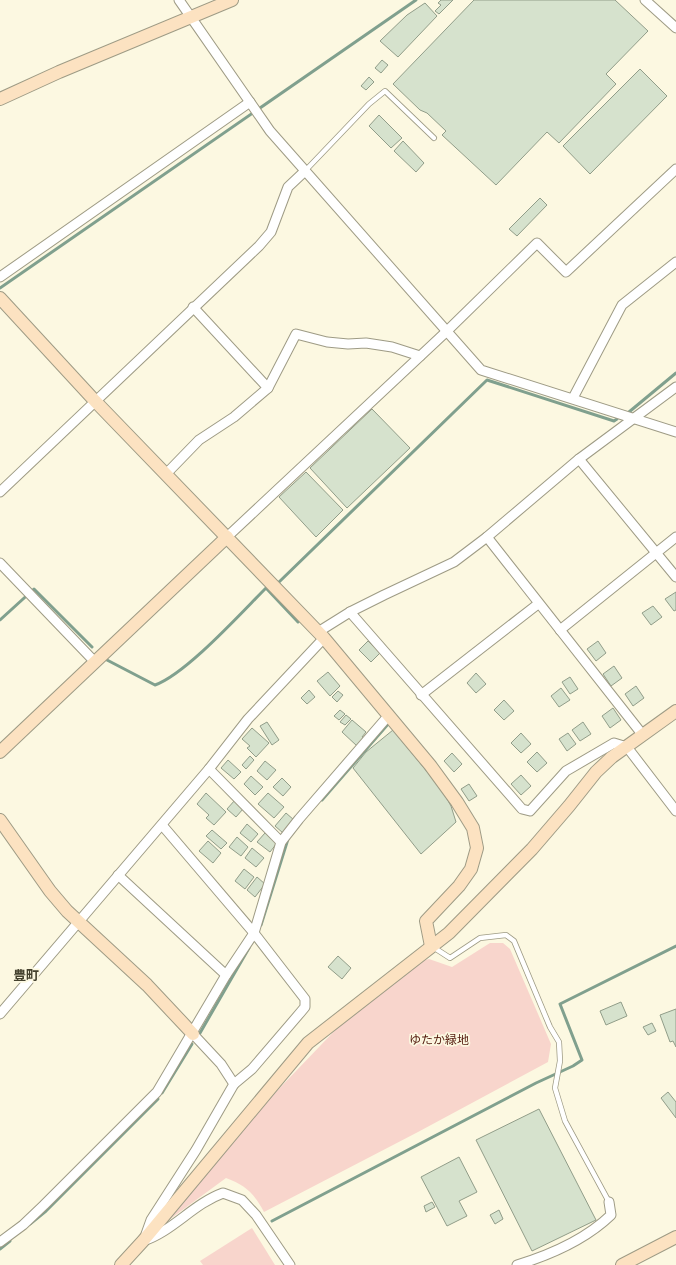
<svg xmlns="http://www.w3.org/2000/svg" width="676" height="1265" viewBox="0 0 676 1265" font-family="'IBM Plex Sans','Noto Sans JP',sans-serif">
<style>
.park{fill:#f8d5cc}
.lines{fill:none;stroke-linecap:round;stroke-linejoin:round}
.stream{stroke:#80a08e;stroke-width:3}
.building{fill:#d6e2cd;stroke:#919d89}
.lane-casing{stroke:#9e9b85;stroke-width:6}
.street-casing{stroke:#9e9b85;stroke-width:11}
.secondary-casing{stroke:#9e9b85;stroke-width:14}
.lane{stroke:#fff;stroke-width:4.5}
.street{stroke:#fff;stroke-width:9}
.secondary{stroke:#fce2c1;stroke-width:12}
.labels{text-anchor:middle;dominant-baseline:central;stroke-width:3.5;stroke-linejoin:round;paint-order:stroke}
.park-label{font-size:12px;fill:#52190c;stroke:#fcf8e1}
.neighbourhood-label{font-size:13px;font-weight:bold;fill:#44412e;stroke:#fcf8e1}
</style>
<rect width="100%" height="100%" fill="#fcf8e1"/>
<g class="park">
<path d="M 490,943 L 503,943 L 510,949 L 551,1044 L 548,1062 L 418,1132 L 264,1212 C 254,1193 245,1185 226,1178 L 162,1225 L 272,1096 L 344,1021 L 422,961 L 429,959 L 452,967 Z"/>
<path d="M 252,1228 L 275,1265 L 203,1265 L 200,1261 Z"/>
</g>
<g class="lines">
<g class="stream">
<path d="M 0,288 L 416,0"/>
<path d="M 629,412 L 676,373"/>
<path d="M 278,583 L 487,380 L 614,421 L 617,419"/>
<path d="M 0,620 L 34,589 L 92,647"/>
<path d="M 107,660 L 155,685 C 186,674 241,613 266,588 L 298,622"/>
<path d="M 322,800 L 389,723"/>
<path d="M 261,925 L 288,839"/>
<path d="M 200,1033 L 249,948"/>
<path d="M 162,1093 L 192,1044"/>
<path d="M 272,1221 L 536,1083 L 573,1066 L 582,1060 L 560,1004 L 676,946"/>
<path d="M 30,1224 L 46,1211 L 158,1099"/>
<path d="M 0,1249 L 10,1241"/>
</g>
</g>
<g class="building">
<path d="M 441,0 L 453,0 L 439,14 L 435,11 L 441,5 L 438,3 Z"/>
<path d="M 474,0 L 615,0 L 648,31 L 606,74 L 616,84 L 559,143 L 547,132 L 496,185 L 442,135 L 446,131 L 427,113 L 420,110 L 393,84 Z"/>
<path d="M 425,3 L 437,16 L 398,57 L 380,41 L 407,15 Z"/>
<path d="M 382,60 L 388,65 L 381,73 L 375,68 Z"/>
<path d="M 640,69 L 667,96 L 590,174 L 563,146 Z"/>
<path d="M 369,77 L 374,82 L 366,90 L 361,86 Z"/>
<path d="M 379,115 L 402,138 L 391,148 L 369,126 Z"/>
<path d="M 403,141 L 424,163 L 416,172 L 394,151 Z"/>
<path d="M 540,198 L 547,205 L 517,236 L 509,229 Z"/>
<path d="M 372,409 L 410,448 L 347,508 L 310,468 Z"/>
<path d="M 306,472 L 343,510 L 316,537 L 279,497 Z"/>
<path d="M 676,592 L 676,610 L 674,611 L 665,599 Z"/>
<path d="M 653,606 L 662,617 L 651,625 L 642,613 Z"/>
<path d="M 368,641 L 380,653 L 371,662 L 359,650 Z"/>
<path d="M 598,641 L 606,653 L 596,661 L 587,649 Z"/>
<path d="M 614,666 L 622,678 L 611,686 L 603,674 Z"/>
<path d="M 328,672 L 340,686 L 330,696 L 317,681 Z"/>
<path d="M 476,673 L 486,684 L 476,693 L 467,683 Z"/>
<path d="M 570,677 L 578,689 L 570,694 L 562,682 Z"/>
<path d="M 636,686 L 644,698 L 633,706 L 625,694 Z"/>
<path d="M 561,688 L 570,700 L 559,707 L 551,696 Z"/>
<path d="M 309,690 L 315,697 L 307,704 L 301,698 Z"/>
<path d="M 338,691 L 343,695 L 337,702 L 332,697 Z"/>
<path d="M 504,700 L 514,711 L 504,720 L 494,710 Z"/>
<path d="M 613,708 L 621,720 L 610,728 L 602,716 Z"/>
<path d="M 340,710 L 345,714 L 339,720 L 334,716 Z"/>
<path d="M 346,715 L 351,719 L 345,725 L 340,722 Z"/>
<path d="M 352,720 L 366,732 L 362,737 L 364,738 L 357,746 L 342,732 Z"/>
<path d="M 267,722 L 279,740 L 272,745 L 260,726 Z"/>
<path d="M 583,722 L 591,734 L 580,741 L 572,730 Z"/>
<path d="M 252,728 L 269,743 L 256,757 L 247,748 L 250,746 L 242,739 Z"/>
<path d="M 393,730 L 442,790 L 451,806 L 456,822 L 421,854 L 353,768 L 366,752 Z"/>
<path d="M 521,733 L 531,744 L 521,753 L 511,743 Z"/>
<path d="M 568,733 L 576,744 L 567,751 L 559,739 Z"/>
<path d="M 537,752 L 547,763 L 537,772 L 527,762 Z"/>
<path d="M 452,753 L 462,764 L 454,772 L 444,761 Z"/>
<path d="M 250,756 L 254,760 L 246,769 L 242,765 Z"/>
<path d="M 228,760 L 241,772 L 234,779 L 221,768 Z"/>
<path d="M 265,761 L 276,770 L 267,780 L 257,771 Z"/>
<path d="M 521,775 L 531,786 L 521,795 L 511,784 Z"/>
<path d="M 251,776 L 263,787 L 255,795 L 244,784 Z"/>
<path d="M 282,778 L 291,787 L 283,796 L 273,787 Z"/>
<path d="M 469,784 L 477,796 L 469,801 L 461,789 Z"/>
<path d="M 206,793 L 226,812 L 214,825 L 206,818 L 209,815 L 197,804 Z"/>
<path d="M 268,793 L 284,807 L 274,818 L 258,804 Z"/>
<path d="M 235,800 L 243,809 L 236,817 L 227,809 Z"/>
<path d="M 286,813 L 294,820 L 283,833 L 275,826 Z"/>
<path d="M 247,824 L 258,834 L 251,842 L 240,833 Z"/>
<path d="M 212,830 L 227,843 L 221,849 L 206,836 Z"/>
<path d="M 265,833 L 277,843 L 270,852 L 257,842 Z"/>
<path d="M 237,837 L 248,847 L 241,856 L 229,847 Z"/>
<path d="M 208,841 L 221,853 L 213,863 L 199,851 Z"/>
<path d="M 252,848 L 264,858 L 256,867 L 245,858 Z"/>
<path d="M 244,869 L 254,877 L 245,889 L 235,881 Z"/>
<path d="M 257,877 L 265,884 L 255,897 L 247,890 Z"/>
<path d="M 338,956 L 351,968 L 342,979 L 328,967 Z"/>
<path d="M 621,1002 L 627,1016 L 606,1025 L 600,1011 Z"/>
<path d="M 676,1009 L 676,1047 L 673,1041 L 670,1042 L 660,1015 Z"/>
<path d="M 652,1023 L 656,1031 L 648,1035 L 643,1027 Z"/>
<path d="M 668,1092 L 676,1102 L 676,1118 L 661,1098 Z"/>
<path d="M 539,1109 L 596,1220 L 532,1251 L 476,1140 Z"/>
<path d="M 459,1157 L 477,1192 L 459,1201 L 467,1216 L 447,1226 L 421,1177 Z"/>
<path d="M 432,1202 L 435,1207 L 426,1212 L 424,1206 Z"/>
<path d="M 499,1210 L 503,1219 L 495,1224 L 490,1215 Z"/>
</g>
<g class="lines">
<defs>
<g id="lane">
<path d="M 305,171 L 369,104 L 385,91 L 434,138"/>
<path d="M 433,947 L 450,958 L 480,938 L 506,935 L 514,941 L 550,1027 L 559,1042 L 560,1061 L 555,1088 L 565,1121 L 609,1202"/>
</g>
<g id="street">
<path d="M 179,0 L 270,131 L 481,370 L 676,432"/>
<path d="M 645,0 L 676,28"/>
<path d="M 0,277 L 250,102"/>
<path d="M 193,307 L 268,388"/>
<path d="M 573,398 L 622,305 L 676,262"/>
<path d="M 579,459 L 676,577"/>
<path d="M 166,474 L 199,440 L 234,417 L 268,388 L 296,334 L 327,342 L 348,344 L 366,343 L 392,347 L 420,356"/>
<path d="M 0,492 L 259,246 L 271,232 L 288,187 L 305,171"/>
<path d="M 227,537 L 447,331 L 537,243 L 566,272 L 676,169"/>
<path d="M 487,537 L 642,734"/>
<path d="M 0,563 L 94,661"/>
<path d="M 350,612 L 522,809 L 530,811 L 566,771 L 614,743 L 627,747 L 676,811"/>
<path d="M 560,630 L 676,537"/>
<path d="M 318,632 L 350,612 L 384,595 L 454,562 L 487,537 L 579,459 L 676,387"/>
<path d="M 421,695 L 538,604"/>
<path d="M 209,769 L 281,842"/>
<path d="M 162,825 L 254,933 L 305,999 L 305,1007 L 300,1013 L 252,1069 L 234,1084"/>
<path d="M 118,875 L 226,975"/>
<path d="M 0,1014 L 209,769 L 248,719 L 324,638"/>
<path d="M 146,1234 L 151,1220 L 196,1150 L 234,1084 L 221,1064 L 193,1034"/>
<path d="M 143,1241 C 173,1231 193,1204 223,1193 L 242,1200 L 256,1215 L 290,1265"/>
<path d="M 0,1242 L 23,1225 L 44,1205 L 157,1092 L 226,975 L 254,933 L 281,842 L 299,819 L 389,715"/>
<path d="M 517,1265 C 550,1255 586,1239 611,1215 L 609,1202"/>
</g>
<g id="secondary">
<path d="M 0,99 L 59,72 L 232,0"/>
<path d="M 0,298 L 95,401 L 324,638 L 430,765 L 457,802 L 473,828 L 477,848 L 471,869 L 459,886 L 426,921 L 431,946"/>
<path d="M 0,752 L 227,537"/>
<path d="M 0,820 L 50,891 L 67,911 L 147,985 L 193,1034"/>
<path d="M 121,1265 L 143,1241 L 308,1043 L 449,933 L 532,849 L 569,806 L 596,772 L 612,757 L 676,711"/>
<path d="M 622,1265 L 676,1237"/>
</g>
</defs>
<use href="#lane" class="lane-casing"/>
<use href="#street" class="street-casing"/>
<use href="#secondary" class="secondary-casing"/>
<use href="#lane" class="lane"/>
<use href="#street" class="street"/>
<use href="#secondary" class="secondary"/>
</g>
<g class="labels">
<g class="park-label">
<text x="439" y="1039">ゆたか緑地</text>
</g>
<g class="neighbourhood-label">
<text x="26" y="975">豊町</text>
</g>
</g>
</svg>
